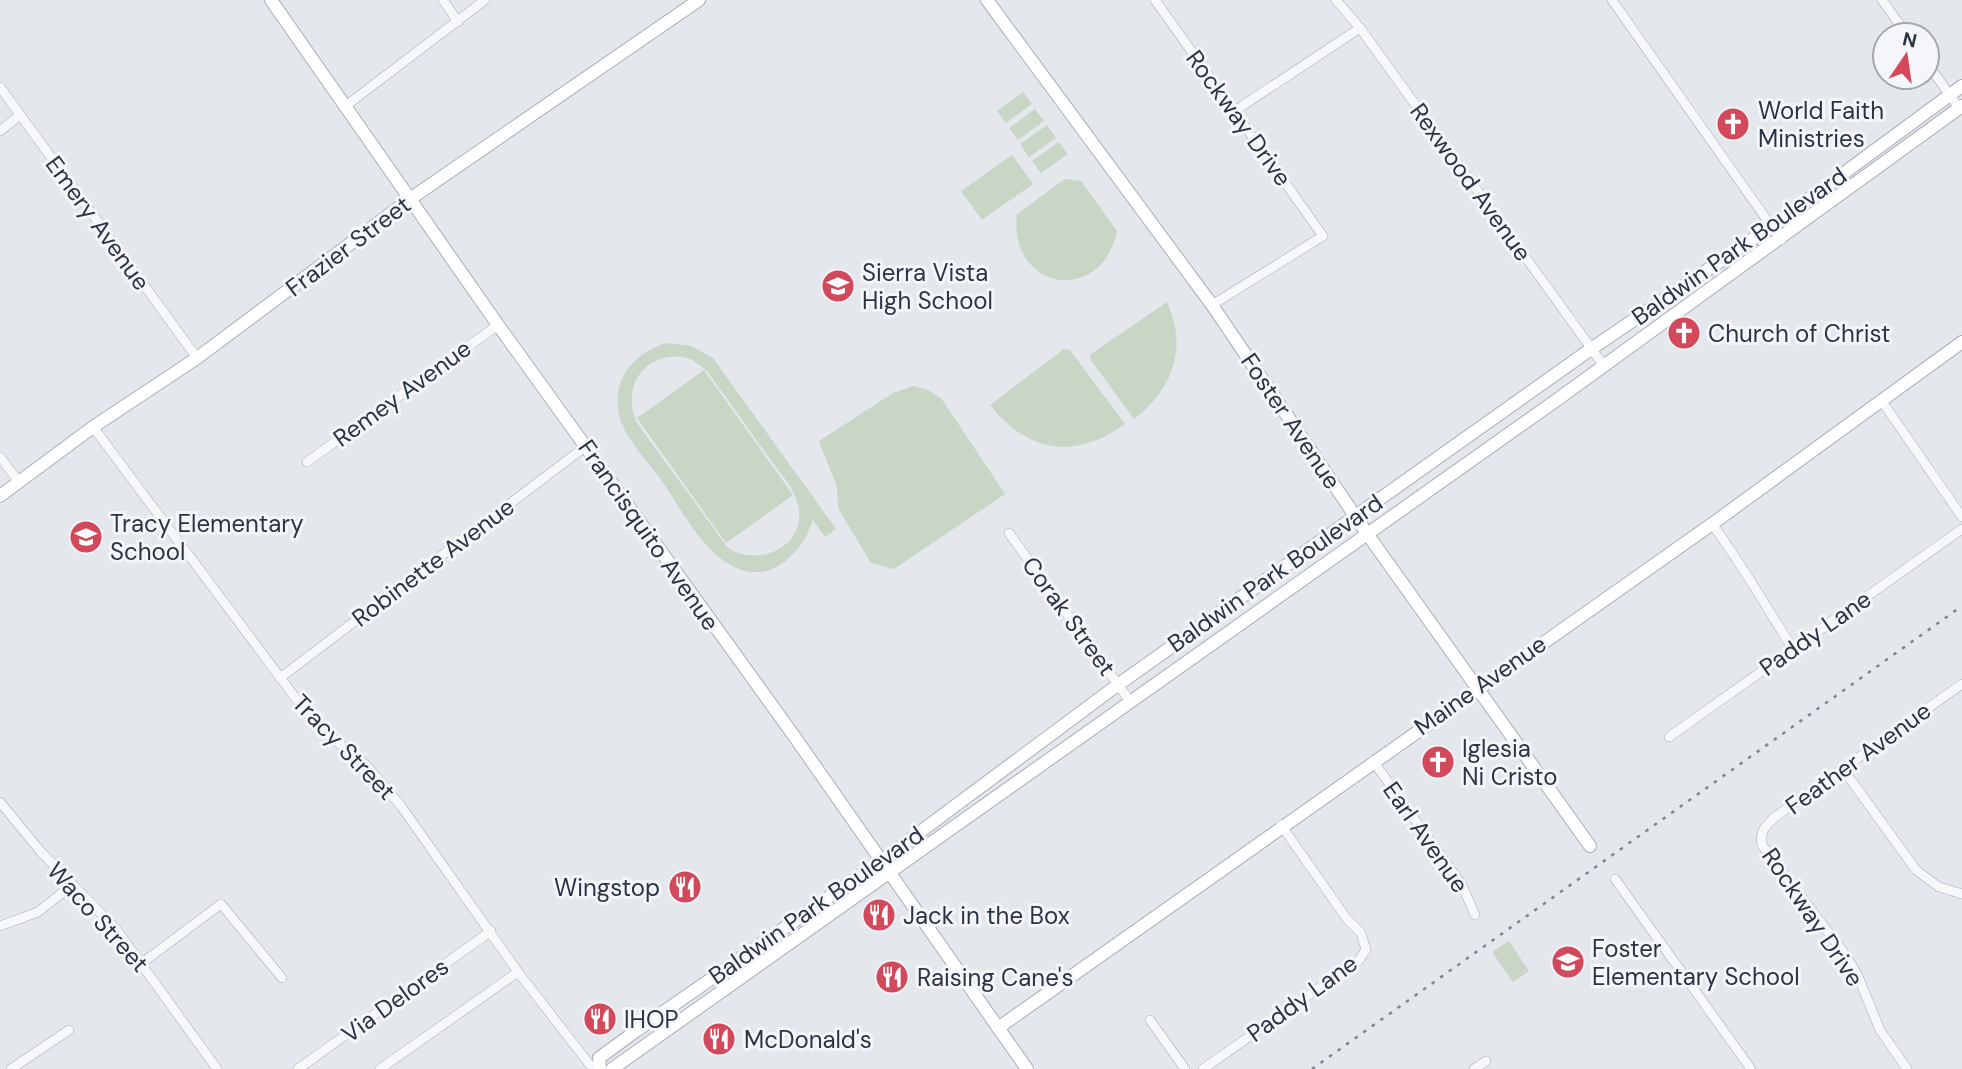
<svg xmlns="http://www.w3.org/2000/svg" width="1962" height="1069" viewBox="0 0 1962 1069" font-family="'DM Sans',sans-serif">
<style>
.green{fill:#c9d6c5;fill-rule:evenodd}
.lines{fill:none;stroke-linecap:round;stroke-linejoin:round}
.street-casing{stroke:#a9aeb7;stroke-width:10}
.secondary-casing{stroke:#a9aeb7;stroke-width:14}
.street{stroke:#f7f8fa;stroke-width:9}
.secondary{stroke:#fff;stroke-width:12}
.rail{stroke:#7d8696;stroke-width:2.5;stroke-dasharray:3.5 7;stroke-linecap:butt}
.labels{text-anchor:middle;dominant-baseline:central;stroke-width:6;stroke-linejoin:round;paint-order:stroke}
.poi-label{font-size:24px;fill:#2b3445;stroke:#f4f6f9;text-anchor:start}
.street-label{font-size:24px;fill:#2b3445;stroke:#f4f6f9}
</style>
<rect width="100%" height="100%" fill="#e4e7ec"/>
<g class="green">
<path d="M 1023,92 L 1032,104 L 1006,123 L 997,111 Z"/>
<path d="M 1035,109 L 1044,121 L 1018,140 L 1009,128 Z"/>
<path d="M 1047,125 L 1056,138 L 1029,157 L 1020,144 Z"/>
<path d="M 1059,142 L 1068,154 L 1041,173 L 1032,161 Z"/>
<path d="M 1012,155 L 1033,184 L 982,220 L 961,191 Z"/>
<path d="M 1065,179 L 1081,181 L 1117,231 C 1102,306 1008,291 1017,214 Z"/>
<path d="M 1167,302 C 1188,348 1173,389 1134,419 L 1090,359 L 1091,354 Z"/>
<path d="M 667,343 L 692,346 L 713,358 L 836,529 L 825,537 L 813,520 C 799,561 761,591 720,558 C 696,539 679,506 662,481 C 647,460 621,435 618,409 C 614,375 637,351 667,343 ZM 681,357 L 691,359 L 707,371 C 728,400 749,430 770,459 C 779,472 794,487 798,504 C 808,546 760,568 728,548 L 637,423 C 621,390 642,353 681,357 Z"/>
<path d="M 1064,349 L 1070,350 L 1125,424 C 1075,460 1028,453 990,405 Z"/>
<path d="M 704,370 L 793,495 L 726,543 L 637,418 Z"/>
<path d="M 913,386 L 928,390 L 941,398 L 1005,494 L 894,569 L 871,563 L 838,508 L 837,487 L 819,441 L 893,393 Z"/>
<path d="M 1509,941 L 1529,971 L 1513,982 L 1492,952 Z"/>
</g>
<g class="lines">
<defs>
<g id="street">
<path d="M 443,0 L 458,22"/>
<path d="M 1155,0 L 1323,236 L 1212,305"/>
<path d="M 1336,0 L 1360,28 L 1604,366"/>
<path d="M 1612,0 L 1781,240"/>
<path d="M 1882,0 L 1907,35"/>
<path d="M 1927,63 L 1959,108"/>
<path d="M 0,87 L 197,358"/>
<path d="M 347,105 L 485,0"/>
<path d="M 1233,112 L 1360,28"/>
<path d="M 0,131 L 19,116"/>
<path d="M 1881,400 L 1962,517"/>
<path d="M 93,427 L 315,724 L 366,765 L 401,806 L 518,972 L 593,1069"/>
<path d="M 0,457 L 19,482"/>
<path d="M 307,462 L 498,325"/>
<path d="M 1712,524 C 1742,564 1766,607 1793,649"/>
<path d="M 1009,533 L 1129,700"/>
<path d="M 280,678 L 586,446"/>
<path d="M 1669,737 L 1962,529"/>
<path d="M 1373,761 L 1462,885 L 1475,915"/>
<path d="M 1843,769 L 1916,870 L 1939,887 L 1962,894"/>
<path d="M 0,802 L 41,852 L 116,929 L 217,1069"/>
<path d="M 1615,879 L 1751,1069"/>
<path d="M 0,926 L 38,912 L 72,885"/>
<path d="M 142,963 L 221,904 L 282,978"/>
<path d="M 1150,1020 L 1185,1069"/>
<path d="M 11,1069 L 69,1030"/>
<path d="M 298,1069 L 491,931"/>
<path d="M 380,1069 L 518,972"/>
<path d="M 1203,1069 L 1359,960 L 1366,950 L 1361,933 L 1347,919 L 1281,825"/>
<path d="M 1474,1069 L 1486,1061"/>
<path d="M 1907,1069 L 1880,1030 L 1857,974 L 1844,953 L 1762,845 C 1759,831 1766,826 1775,817 L 1962,684"/>
</g>
<g id="secondary">
<path d="M 271,0 L 498,325 L 794,736 L 1027,1069"/>
<path d="M 987,0 L 1212,305 L 1368,535 L 1590,846"/>
<path d="M 0,496 L 93,427 L 197,358 L 410,199 L 699,0"/>
<path d="M 998,1028 L 1712,524 L 1962,342"/>
<path d="M 600,1067 L 599,1058 L 636,1031 L 881,861 L 1119,684 L 1591,349 L 1772,226 L 1962,86"/>
<path d="M 612,1069 L 1558,399 L 1962,106"/>
</g>
</defs>
<use href="#street" class="street-casing"/>
<use href="#secondary" class="secondary-casing"/>
<use href="#street" class="street"/>
<use href="#secondary" class="secondary"/>
<path class="rail" d="M 1312,1069 L 1962,606"/>
</g>
<defs>
<symbol id="church-disc" viewBox="-11 -11 22 22"><circle r="9.5" fill="#d1495b" stroke="#f4f6f9"/><path d="M-1.2-6h2.4v3.5h3.3v2.4h-3.3V6h-2.4V-.1h-3.3v-2.4h3.3Z" fill="#fff"/></symbol>
<symbol id="school-disc" viewBox="-11 -11 22 22"><circle r="9.5" fill="#d1495b" stroke="#f4f6f9"/><path d="M0-5L7-2L0 1L-7-2ZM-4 1L0 2.5L4 1V4Q0 6-4 4Z" fill="#fff"/></symbol>
<symbol id="restaurant-disc" viewBox="-11 -11 22 22"><circle r="9.5" fill="#d1495b" stroke="#f4f6f9"/><path d="M-5-6h1v4h1v-4h1v4h1v-4h1v5L-1.5 .5V6h-2V.5L-5-1ZM5-6V6H3V1.5H1.5Q1.5-4 5-6Z" fill="#fff"/></symbol>
</defs>
<g fill-rule="evenodd">
<use href="#church-disc" x="1714" y="105" width="38" height="38"/>
<use href="#school-disc" x="819" y="267" width="38" height="38"/>
<use href="#church-disc" x="1665" y="314" width="38" height="38"/>
<use href="#school-disc" x="67" y="518" width="38" height="38"/>
<use href="#church-disc" x="1419" y="743" width="38" height="38"/>
<use href="#restaurant-disc" x="666" y="868" width="38" height="38"/>
<use href="#restaurant-disc" x="860" y="896" width="38" height="38"/>
<use href="#school-disc" x="1549" y="943" width="38" height="38"/>
<use href="#restaurant-disc" x="873" y="958" width="38" height="38"/>
<use href="#restaurant-disc" x="581" y="1000" width="38" height="38"/>
<use href="#restaurant-disc" x="700" y="1020" width="38" height="38"/>
</g>
<g class="labels">
<g class="poi-label">
<text x="1758" y="110">World Faith<tspan x="1758" dy="28">Ministries</tspan></text>
<text x="862" y="272">Sierra Vista<tspan x="862" dy="28">High School</tspan></text>
<text x="1708" y="333">Church of Christ</text>
<text x="110" y="523">Tracy Elementary<tspan x="110" dy="28">School</tspan></text>
<text x="1462" y="748">Iglesia<tspan x="1462" dy="28">Ni Cristo</tspan></text>
<text x="660" y="887" text-anchor="end">Wingstop</text>
<text x="903" y="915">Jack in the Box</text>
<text x="1592" y="948">Foster<tspan x="1592" dy="28">Elementary School</tspan></text>
<text x="917" y="977">Raising Cane's</text>
<text x="624" y="1019">IHOP</text>
<text x="744" y="1039">McDonald's</text>
</g>
<g class="street-label">
<text transform="translate(1239 118) rotate(54)">Rockway Drive</text>
<text transform="translate(1471 182) rotate(54)">Rexwood Avenue</text>
<text transform="translate(98 223) rotate(54)">Emery Avenue</text>
<text transform="translate(348 246) rotate(-37)">Frazier Street</text>
<text transform="translate(1739 246) rotate(-35)">Baldwin Park Boulevard</text>
<text transform="translate(402 393) rotate(-36)">Remey Avenue</text>
<text transform="translate(1291 421) rotate(56)">Foster Avenue</text>
<text transform="translate(649 535) rotate(55)">Francisquito Avenue</text>
<text transform="translate(433 562) rotate(-37)">Robinette Avenue</text>
<text transform="translate(1275 573) rotate(-35)">Baldwin Park Boulevard</text>
<text transform="translate(1069 616) rotate(54)">Corak Street</text>
<text transform="translate(1815 633) rotate(-35)">Paddy Lane</text>
<text transform="translate(1480 685) rotate(-35)">Maine Avenue</text>
<text transform="translate(344 747) rotate(46)">Tracy Street</text>
<text transform="translate(1858 758) rotate(-36)">Feather Avenue</text>
<text transform="translate(1426 837) rotate(55)">Earl Avenue</text>
<text transform="translate(816 905) rotate(-35)">Baldwin Park Boulevard</text>
<text transform="translate(98 917) rotate(48)">Waco Street</text>
<text transform="translate(1813 917) rotate(56)">Rockway Drive</text>
<text transform="translate(1302 998) rotate(-36)">Paddy Lane</text>
<text transform="translate(395 1000) rotate(-36)">Via Delores</text>
</g>
</g>
<g transform="translate(1906 56) rotate(13)"><circle r="33" fill="#f4f6f9" stroke="#a4a8b1" stroke-width="2"/>
<path d="M0-5L12 26L0 18L-12 26Z" fill="#d1495b"/>
<text y="-10" font-size="19" font-weight="bold" text-anchor="middle" fill="#2b3445">N</text>
</g>
</svg>
